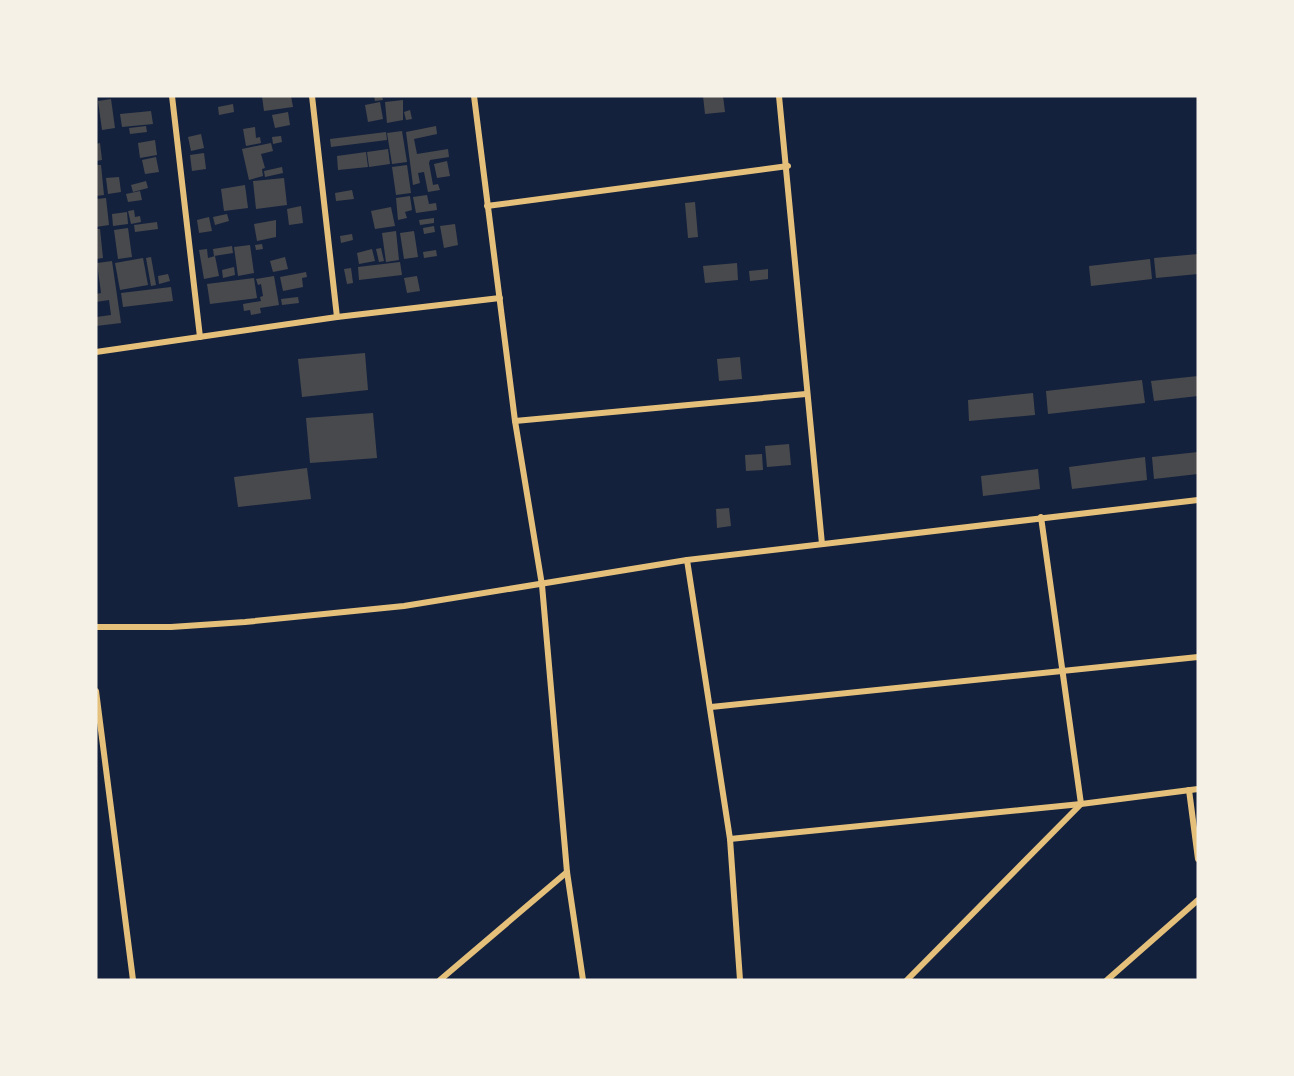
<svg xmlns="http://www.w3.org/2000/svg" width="1294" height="1076" viewBox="0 0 1294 1076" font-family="Poppins,sans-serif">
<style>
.building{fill:#48494c}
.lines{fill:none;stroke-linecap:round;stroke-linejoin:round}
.minor{stroke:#e5c07b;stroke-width:6}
</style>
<rect width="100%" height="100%" fill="#14213d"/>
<g class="building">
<path d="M 262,96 L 291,96 L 293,107 L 264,111 Z"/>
<path d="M 374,96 L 382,96 L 383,100 L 375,101 Z"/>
<path d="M 703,96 L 723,96 L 725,112 L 705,114 Z"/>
<path d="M 111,99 L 115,128 L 102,130 L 98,101 Z"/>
<path d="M 403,100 L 403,120 L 387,123 L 385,102 Z"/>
<path d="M 380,102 L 383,119 L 368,122 L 365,105 Z"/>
<path d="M 233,104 L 234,112 L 219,115 L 218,107 Z"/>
<path d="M 410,110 L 412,119 L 406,120 L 404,112 Z"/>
<path d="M 151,111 L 153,124 L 122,127 L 120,114 Z"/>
<path d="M 288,112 L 290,125 L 275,128 L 272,115 Z"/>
<path d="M 146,126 L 147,132 L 130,134 L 129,128 Z"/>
<path d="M 436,126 L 437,134 L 414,139 L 417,154 L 448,149 L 449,157 L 430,160 L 429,163 L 433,185 L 438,184 L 440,190 L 428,192 L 424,172 L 418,173 L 420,183 L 413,185 L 406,132 Z"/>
<path d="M 255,127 L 256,138 L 260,137 L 261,143 L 246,146 L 243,129 Z"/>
<path d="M 402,131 L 407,162 L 392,164 L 387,133 Z"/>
<path d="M 386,132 L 387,140 L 331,147 L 330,139 Z"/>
<path d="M 201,134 L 204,148 L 191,151 L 188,137 Z"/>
<path d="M 281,136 L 282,142 L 273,144 L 272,137 Z"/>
<path d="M 155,140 L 157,155 L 140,158 L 138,143 Z"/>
<path d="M 100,143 L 102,160 L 96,161 L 96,144 Z"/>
<path d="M 271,143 L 273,151 L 261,154 L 265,168 L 262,169 L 263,176 L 249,180 L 242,149 Z"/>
<path d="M 388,149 L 390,164 L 369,167 L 367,152 Z"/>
<path d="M 366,152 L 368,167 L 338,170 L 337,156 Z"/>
<path d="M 204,153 L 206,169 L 192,171 L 190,155 Z"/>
<path d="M 156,157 L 159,172 L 145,174 L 142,160 Z"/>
<path d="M 447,161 L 450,176 L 437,178 L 434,164 Z"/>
<path d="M 96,165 L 101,165 L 104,195 L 96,196 Z"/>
<path d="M 407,165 L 411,193 L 396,195 L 392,167 Z"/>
<path d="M 282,167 L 283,173 L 265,177 L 264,171 Z"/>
<path d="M 119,177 L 121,192 L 108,194 L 106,178 Z"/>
<path d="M 284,178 L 287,205 L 256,209 L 253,181 Z"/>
<path d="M 146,181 L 148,188 L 133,192 L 131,185 Z"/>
<path d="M 245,185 L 248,208 L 224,211 L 221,189 Z"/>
<path d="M 352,190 L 354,199 L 336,201 L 335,193 Z"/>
<path d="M 140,191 L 142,200 L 128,202 L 126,194 Z"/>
<path d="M 427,195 L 429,204 L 436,203 L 437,210 L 416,213 L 413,197 Z"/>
<path d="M 410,196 L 412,210 L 405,212 L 407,218 L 398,220 L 396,198 Z"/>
<path d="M 106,198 L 109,225 L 96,227 L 96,199 Z"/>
<path d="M 695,202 L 698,237 L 688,238 L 685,203 Z"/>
<path d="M 301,206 L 303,223 L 289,225 L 287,209 Z"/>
<path d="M 391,207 L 395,226 L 375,229 L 371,211 Z"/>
<path d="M 134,210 L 135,217 L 140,216 L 141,222 L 131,224 L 128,211 Z"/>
<path d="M 127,212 L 128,224 L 113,226 L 112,214 Z"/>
<path d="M 227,214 L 229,221 L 215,225 L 213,217 Z"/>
<path d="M 209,217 L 212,231 L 199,233 L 197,220 Z"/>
<path d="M 434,218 L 434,223 L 420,225 L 419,220 Z"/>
<path d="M 276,220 L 276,237 L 257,241 L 254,224 Z"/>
<path d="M 157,222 L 158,229 L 135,232 L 134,225 Z"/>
<path d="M 455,224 L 458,245 L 444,248 L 440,226 Z"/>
<path d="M 434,226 L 435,232 L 424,234 L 423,228 Z"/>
<path d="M 128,228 L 132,257 L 118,259 L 114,230 Z"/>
<path d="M 96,229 L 100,229 L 103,258 L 96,259 Z"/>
<path d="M 396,231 L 399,260 L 386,262 L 382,233 Z"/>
<path d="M 414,231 L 418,257 L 404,259 L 400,233 Z"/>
<path d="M 352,234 L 353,240 L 341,243 L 340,236 Z"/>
<path d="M 262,244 L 263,249 L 256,250 L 255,245 Z"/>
<path d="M 250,245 L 254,273 L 238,276 L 234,247 Z"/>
<path d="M 232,246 L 233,253 L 214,256 L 213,249 Z"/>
<path d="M 381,248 L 384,261 L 379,262 L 376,249 Z"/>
<path d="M 207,249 L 208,258 L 215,256 L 219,276 L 204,279 L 199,250 Z"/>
<path d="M 372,249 L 375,261 L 359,264 L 357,253 Z"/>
<path d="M 436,250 L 437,256 L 424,258 L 423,252 Z"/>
<path d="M 1198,254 L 1198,274 L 1156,278 L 1154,258 Z"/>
<path d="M 151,257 L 156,285 L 151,286 L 146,258 Z"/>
<path d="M 285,257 L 288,269 L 273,272 L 270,261 Z"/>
<path d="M 143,258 L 148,285 L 120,290 L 115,263 Z"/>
<path d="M 1150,259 L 1152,279 L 1091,286 L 1089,266 Z"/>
<path d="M 112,261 L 121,323 L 96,326 L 96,317 L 111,315 L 109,300 L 96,302 L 96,294 L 101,293 L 97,263 Z"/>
<path d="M 400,262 L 402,275 L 359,280 L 358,267 Z"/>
<path d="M 737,263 L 738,280 L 705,283 L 703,266 Z"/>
<path d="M 234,267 L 235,275 L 223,278 L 222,270 Z"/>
<path d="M 351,268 L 353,283 L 347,284 L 344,269 Z"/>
<path d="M 768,269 L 768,279 L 750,281 L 749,271 Z"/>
<path d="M 306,272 L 307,277 L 302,278 L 303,287 L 283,291 L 280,277 Z"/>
<path d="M 168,274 L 170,281 L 159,284 L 158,276 Z"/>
<path d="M 274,276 L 279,305 L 260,308 L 261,313 L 251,315 L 250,310 L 244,311 L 243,304 L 261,301 L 260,297 L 263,296 L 261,284 L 258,285 L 256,279 Z"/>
<path d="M 417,276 L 420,291 L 407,293 L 404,278 Z"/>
<path d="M 254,278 L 257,298 L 210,304 L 207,284 Z"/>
<path d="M 171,287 L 173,301 L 123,307 L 121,293 Z"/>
<path d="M 298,297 L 299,303 L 282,305 L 281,299 Z"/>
<path d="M 365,353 L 368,390 L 302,397 L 298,359 Z"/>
<path d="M 740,357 L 742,379 L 719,381 L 717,359 Z"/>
<path d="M 1198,376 L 1198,396 L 1154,401 L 1151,381 Z"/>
<path d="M 1142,380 L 1145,403 L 1048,414 L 1046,391 Z"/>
<path d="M 1033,393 L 1035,415 L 969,421 L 968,400 Z"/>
<path d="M 373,413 L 377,458 L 310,463 L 306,418 Z"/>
<path d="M 789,444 L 791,465 L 767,467 L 765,446 Z"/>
<path d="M 1198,452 L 1198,474 L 1154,479 L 1152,457 Z"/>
<path d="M 762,454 L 763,470 L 746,471 L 745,455 Z"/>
<path d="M 1145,457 L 1147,480 L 1072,489 L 1069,467 Z"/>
<path d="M 307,468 L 311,499 L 238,507 L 234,477 Z"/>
<path d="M 1038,469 L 1040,489 L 983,496 L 981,476 Z"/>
<path d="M 729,508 L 731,526 L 717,528 L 716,509 Z"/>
</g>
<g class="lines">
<g class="minor">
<path d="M 172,96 L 200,337"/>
<path d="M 312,96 L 337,317"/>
<path d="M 474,96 L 515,421 L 542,585 L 567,872 L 583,980"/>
<path d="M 779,96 L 822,544"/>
<path d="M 487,206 L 788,166"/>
<path d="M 96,352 L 337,317 L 500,298"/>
<path d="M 515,421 L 806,394"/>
<path d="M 687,560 L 730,839 L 740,980"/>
<path d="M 96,627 L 171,627 L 245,622 L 404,606 L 687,560 L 1198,500"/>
<path d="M 96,691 L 133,980"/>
<path d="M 711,707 L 1198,657"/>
<path d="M 1189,790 L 1198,859"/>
<path d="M 730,839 L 1081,804 L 1198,789"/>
<path d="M 440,980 L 567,872"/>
<path d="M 907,980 L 1081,804 L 1041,517"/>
<path d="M 1107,980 L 1198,900"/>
</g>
</g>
<rect width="1294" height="1076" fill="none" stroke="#f6f1e7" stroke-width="195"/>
</svg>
